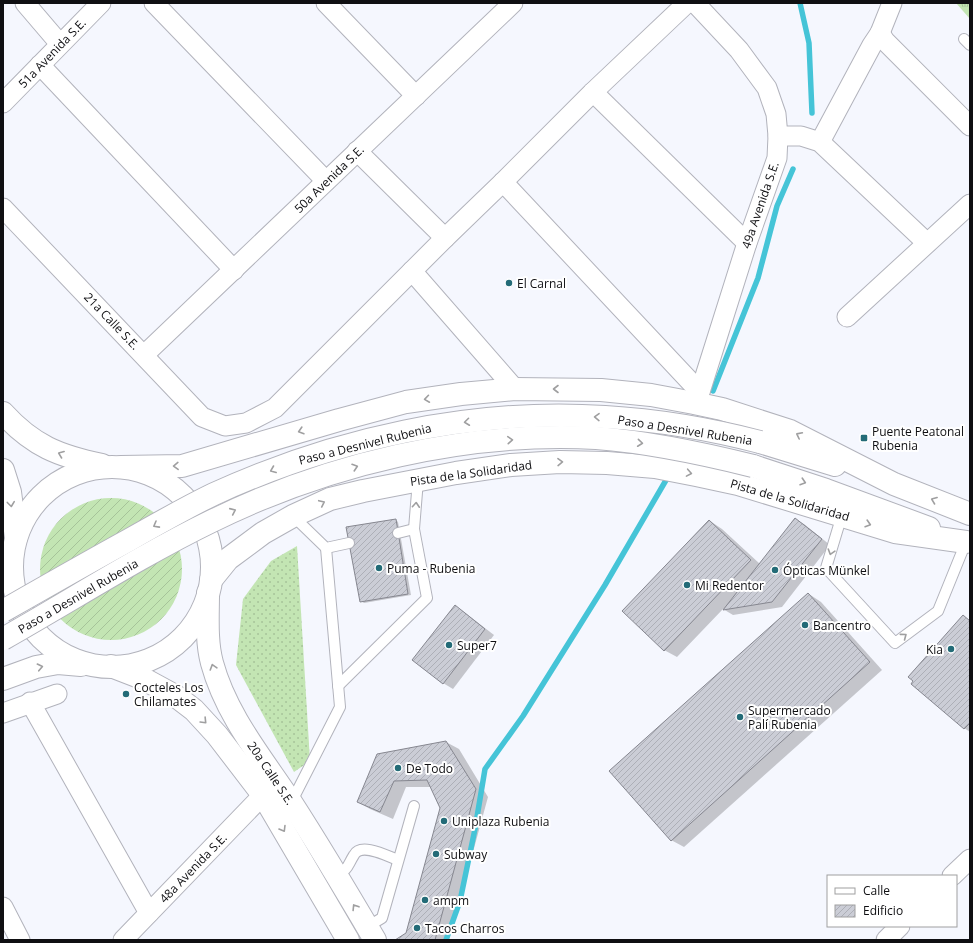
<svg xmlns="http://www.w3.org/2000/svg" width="973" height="943" viewBox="0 0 973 943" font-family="'Open Sans',sans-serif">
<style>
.grass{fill:url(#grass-dots)}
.park{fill:url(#park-tufts)}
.garden{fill:url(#garden-furrows)}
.shadow{fill:#0003}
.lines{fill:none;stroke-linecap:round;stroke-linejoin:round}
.stream{stroke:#45c4d7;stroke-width:5.5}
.building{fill:url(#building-hatch);stroke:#868790}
.service-casing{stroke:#b2b3bc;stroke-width:12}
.minor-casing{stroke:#b2b3bc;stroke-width:21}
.tertiary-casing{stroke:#b2b3bc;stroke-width:24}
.primary-casing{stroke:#b2b3bc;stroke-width:24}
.service{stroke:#fff;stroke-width:10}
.minor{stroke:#fff;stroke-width:19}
.tertiary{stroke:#fff;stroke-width:22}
.primary{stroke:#fff;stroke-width:22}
.primary-bridge-casing{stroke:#b2b3bc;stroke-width:24;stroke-linecap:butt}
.primary-bridge{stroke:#fff;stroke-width:22}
.oneway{stroke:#9f9fa0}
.poi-dot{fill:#236b77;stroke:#fff;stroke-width:1.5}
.labels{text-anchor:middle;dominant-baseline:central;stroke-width:4;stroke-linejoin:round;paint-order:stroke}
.street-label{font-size:12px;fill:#0f0f12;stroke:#fff}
.poi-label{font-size:12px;fill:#0f0f12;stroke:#fff;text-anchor:start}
</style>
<defs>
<pattern id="grass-dots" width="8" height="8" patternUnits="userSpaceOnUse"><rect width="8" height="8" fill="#c3e5b3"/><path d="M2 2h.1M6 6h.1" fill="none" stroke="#a6c399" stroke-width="1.8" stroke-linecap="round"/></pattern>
<pattern id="park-tufts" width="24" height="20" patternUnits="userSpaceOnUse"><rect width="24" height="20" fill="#c3e5b3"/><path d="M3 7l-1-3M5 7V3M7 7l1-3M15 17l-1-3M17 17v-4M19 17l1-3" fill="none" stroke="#a6c399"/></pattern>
<pattern id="garden-furrows" width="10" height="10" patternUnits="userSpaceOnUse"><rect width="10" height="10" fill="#c3e5b3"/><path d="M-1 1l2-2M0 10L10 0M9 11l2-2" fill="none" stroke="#a6c399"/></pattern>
<pattern id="building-hatch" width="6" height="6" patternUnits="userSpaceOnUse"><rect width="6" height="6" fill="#cbcdd6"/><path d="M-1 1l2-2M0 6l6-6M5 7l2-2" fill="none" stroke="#adafb7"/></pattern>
</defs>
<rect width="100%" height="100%" fill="#f5f7fe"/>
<path class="grass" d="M 297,546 L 310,761 L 294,772 L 236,665 L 243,599 L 271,561 Z"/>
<path class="park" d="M 956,3 L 970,3 L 970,19 Z"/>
<circle class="garden" cx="111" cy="569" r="71"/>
<g class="shadow">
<path d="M 795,519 L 804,524 L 830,545 L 782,607 L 733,615 L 723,609 L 677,657 L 664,650 L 710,521 L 722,529 L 760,564 Z"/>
<path d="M 396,520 L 398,522 L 411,595 L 364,603 L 361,601 Z"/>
<path d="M 809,594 L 821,602 L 882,670 L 684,847 L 671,840 Z"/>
<path d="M 455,607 L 464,612 L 494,635 L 453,689 L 443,683 L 414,660 Z"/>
<path d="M 963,616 L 970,620 L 970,732 L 964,728 Z"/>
<path d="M 446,742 L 459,749 L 488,797 L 449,940 L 397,940 L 407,934 L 441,807 L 431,787 L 406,787 L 393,819 L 370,809 L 358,802 Z"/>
</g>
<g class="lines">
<g class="stream">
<path d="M 800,3 L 809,43 L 812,113"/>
<path d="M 713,391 L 758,278 L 777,206 L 793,169"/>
<path d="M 446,940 L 460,901 L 475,829 L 485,769 L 523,716 L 605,585 L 669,475"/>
</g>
</g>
<g class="building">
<path d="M 795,518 L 822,539 L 772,602 L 723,610 Z"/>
<path d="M 396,519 L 408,594 L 360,602 L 346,527 Z"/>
<path d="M 709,520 L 751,560 L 664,651 L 622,611 Z"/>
<path d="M 808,593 L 870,662 L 671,841 L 609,771 Z"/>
<path d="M 455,605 L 485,629 L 443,684 L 412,660 Z"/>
<path d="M 963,615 L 970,621 L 970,723 L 964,729 L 911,684 L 913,681 L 908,677 Z"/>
<path d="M 446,741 L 476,789 L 435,940 L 395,940 L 406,933 L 440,808 L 427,780 L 394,781 L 380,812 L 357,802 L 377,754 Z"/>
</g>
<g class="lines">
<defs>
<g id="service">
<path d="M 964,39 L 970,45"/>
<path d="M 842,515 L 826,568 L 895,643 L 938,611 L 966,542"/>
<path d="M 293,516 L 326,548 L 349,543"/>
<path d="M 398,533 L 414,529"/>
<path d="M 338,686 L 427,598 L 414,529 L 418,480"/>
<path d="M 291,803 L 340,707 L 326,548"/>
<path d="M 336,876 C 350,867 346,868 354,855 C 361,842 387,856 398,860"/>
<path d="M 367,927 L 382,918 L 414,806"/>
</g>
<g id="minor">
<path d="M 25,3 L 60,44"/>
<path d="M 154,3 L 326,181"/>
<path d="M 326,3 L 416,96"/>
<path d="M 880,33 L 885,41 L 970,126"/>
<path d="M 40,65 L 234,270"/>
<path d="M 593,92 L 747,243"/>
<path d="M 3,103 L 101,3"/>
<path d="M 778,136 L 801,136 L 820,142 L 927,243"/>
<path d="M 820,142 L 872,45 L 880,33 L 892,3"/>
<path d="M 357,151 L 445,238"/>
<path d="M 503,182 L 700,392"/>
<path d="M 3,208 L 202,417 L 225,426 L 246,423 L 275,408 L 445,238 L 503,182 L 593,92 L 687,3"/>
<path d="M 412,271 L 515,389"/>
<path d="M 847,317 L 970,204"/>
<path d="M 144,355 L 513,3"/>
<path d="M 694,403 L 700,392 L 747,243 L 777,158 L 778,136 L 776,114 L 767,88 L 739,50 L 695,3"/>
<path d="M 30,702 L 149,913"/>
<path d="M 3,713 L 57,694"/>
<path d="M 952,876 L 970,859"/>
<path d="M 3,907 L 20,940"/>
<path d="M 123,940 L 263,795"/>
<path d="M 886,940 L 900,926"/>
</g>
<g id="tertiary">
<path d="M 208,593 C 208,616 206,641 212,663 C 226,715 262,758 291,802 C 320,847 348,894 375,940"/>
<path d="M 111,666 L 142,678 L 177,697 L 194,710 L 217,735 L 263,795 L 348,940"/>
</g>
<g id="primary">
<path d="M 3,413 C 33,446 59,456 102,465"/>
<path d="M 760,442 L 835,465"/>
<path d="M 753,466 L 826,490 L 929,528"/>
<path d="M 121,467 L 182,466 L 339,420 L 406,402 L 461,394 L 515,389 L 601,390 L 651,395 L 694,403 L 722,409 L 790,431 L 894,484 L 970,514"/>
<circle cx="112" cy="567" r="100"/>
<path d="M 3,470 L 10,492 L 16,538"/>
<path d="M 211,580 L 228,559 L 263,533 L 293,516 L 330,499 L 363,491 L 456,473 L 511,465 L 560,462 L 607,463 L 655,467 L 696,475 L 738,484 L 895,532 L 966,542"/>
<path d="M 3,679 L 36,667 L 58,663 L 81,665"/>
</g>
</defs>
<use href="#service" class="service-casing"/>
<use href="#minor" class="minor-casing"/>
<use href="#tertiary" class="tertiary-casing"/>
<use href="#primary" class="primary-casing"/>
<use href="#service" class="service"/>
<use href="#minor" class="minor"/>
<use href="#tertiary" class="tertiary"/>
<use href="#primary" class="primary"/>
<defs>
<g id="primary-bridge">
<path d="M 3,611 C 45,587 87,563 129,540 C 157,524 185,508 214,494 C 334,439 473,408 605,417 C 656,420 710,429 760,442"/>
<path d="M 3,639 C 72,600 140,556 212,521 C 328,464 466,431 596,438 C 649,442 701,453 753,466"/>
</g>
</defs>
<use href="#primary-bridge" class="primary-bridge-casing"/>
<use href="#primary-bridge" class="primary-bridge"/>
</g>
<defs><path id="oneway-chevron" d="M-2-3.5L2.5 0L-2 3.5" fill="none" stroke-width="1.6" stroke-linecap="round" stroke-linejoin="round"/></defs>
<g class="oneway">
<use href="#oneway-chevron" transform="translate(556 389) rotate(-180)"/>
<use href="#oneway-chevron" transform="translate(427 399) rotate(172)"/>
<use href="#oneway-chevron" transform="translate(597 417) rotate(-179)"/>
<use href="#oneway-chevron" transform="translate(467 422) rotate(173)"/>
<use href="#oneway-chevron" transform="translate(301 431) rotate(163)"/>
<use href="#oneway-chevron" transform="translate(799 435) rotate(-153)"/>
<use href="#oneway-chevron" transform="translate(510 440) rotate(-4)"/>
<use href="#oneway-chevron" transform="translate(640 443) rotate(6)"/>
<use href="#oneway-chevron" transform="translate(61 454) rotate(-159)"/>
<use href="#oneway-chevron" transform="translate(560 462) rotate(-1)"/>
<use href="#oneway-chevron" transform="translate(176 466) rotate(178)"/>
<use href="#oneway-chevron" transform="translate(355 467) rotate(-18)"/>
<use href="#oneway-chevron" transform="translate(273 470) rotate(158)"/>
<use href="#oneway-chevron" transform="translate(689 473) rotate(10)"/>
<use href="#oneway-chevron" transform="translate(803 482) rotate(18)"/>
<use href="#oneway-chevron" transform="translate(934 500) rotate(-159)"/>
<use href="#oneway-chevron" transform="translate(322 503) rotate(-25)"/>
<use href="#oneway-chevron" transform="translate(11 504) rotate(83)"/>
<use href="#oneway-chevron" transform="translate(416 505) rotate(-86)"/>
<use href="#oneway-chevron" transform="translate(233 511) rotate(-24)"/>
<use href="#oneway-chevron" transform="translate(868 524) rotate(17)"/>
<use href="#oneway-chevron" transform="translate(156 525) rotate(151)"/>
<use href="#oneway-chevron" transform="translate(831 552) rotate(107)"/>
<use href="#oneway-chevron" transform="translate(904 636) rotate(-37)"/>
<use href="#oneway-chevron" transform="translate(40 667) rotate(-12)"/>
<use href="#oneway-chevron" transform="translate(213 667) rotate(-107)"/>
<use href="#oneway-chevron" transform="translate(204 721) rotate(46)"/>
<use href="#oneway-chevron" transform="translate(283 829) rotate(59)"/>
<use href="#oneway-chevron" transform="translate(355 907) rotate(-122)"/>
</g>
<g class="poi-dot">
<circle cx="509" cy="283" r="4"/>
<rect x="860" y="434" width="8" height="8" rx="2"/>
<circle cx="379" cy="568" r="4"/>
<circle cx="775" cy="570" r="4"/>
<circle cx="687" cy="585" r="4"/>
<circle cx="805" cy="625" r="4"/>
<circle cx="449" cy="645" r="4"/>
<circle cx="951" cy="649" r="4"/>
<circle cx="126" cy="694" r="4"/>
<circle cx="740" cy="717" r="4"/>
<circle cx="398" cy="768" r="4"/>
<circle cx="444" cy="821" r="4"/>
<circle cx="436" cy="854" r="4"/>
<circle cx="425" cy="900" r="4"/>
<circle cx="417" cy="928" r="4"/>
</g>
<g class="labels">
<g class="street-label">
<text transform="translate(52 53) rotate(-46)">51a Avenida S.E.</text>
<text transform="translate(329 179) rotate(-44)">50a Avenida S.E.</text>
<text transform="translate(760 205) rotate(-71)">49a Avenida S.E.</text>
<text transform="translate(112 321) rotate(46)">21a Calle S.E.</text>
<text transform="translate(685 430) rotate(9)">Paso a Desnivel Rubenia</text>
<text transform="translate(365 444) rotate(-14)">Paso a Desnivel Rubenia</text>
<text transform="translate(471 473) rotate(-8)">Pista de la Solidaridad</text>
<text transform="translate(790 500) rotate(16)">Pista de la Solidaridad</text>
<text transform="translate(78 596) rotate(-30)">Paso a Desnivel Rubenia</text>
<text transform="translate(271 773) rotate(56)">20a Calle S.E.</text>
<text transform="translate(193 868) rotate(-46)">48a Avenida S.E.</text>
</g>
<g class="poi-label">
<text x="517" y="283">El Carnal</text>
<text x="872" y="431">Puente Peatonal<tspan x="872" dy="14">Rubenia</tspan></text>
<text x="387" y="568">Puma - Rubenia</text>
<text x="783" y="570">Ópticas Münkel</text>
<text x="695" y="585">Mi Redentor</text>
<text x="813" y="625">Bancentro</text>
<text x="457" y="645">Super7</text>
<text x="943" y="649" text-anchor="end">Kia</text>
<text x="134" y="687">Cocteles Los<tspan x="134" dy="14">Chilamates</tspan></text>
<text x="748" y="710">Supermercado<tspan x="748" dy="14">Palí Rubenia</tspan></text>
<text x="406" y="768">De Todo</text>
<text x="452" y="821">Uniplaza Rubenia</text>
<text x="444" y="854">Subway</text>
<text x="433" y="900">ampm</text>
<text x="425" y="928">Tacos Charros</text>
</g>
</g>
<rect width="973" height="943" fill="none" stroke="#0f0f12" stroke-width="8"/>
<rect x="827" y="875" width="130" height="52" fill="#ffffff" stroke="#9f9fa0"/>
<rect x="835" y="888" width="20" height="6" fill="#ffffff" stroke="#9f9fa0"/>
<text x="863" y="895" font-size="12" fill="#0f0f12">Calle</text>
<rect x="835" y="905" width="20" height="12" fill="url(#building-hatch)" stroke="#9f9fa0"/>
<text x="863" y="915" font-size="12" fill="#0f0f12">Edificio</text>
</svg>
